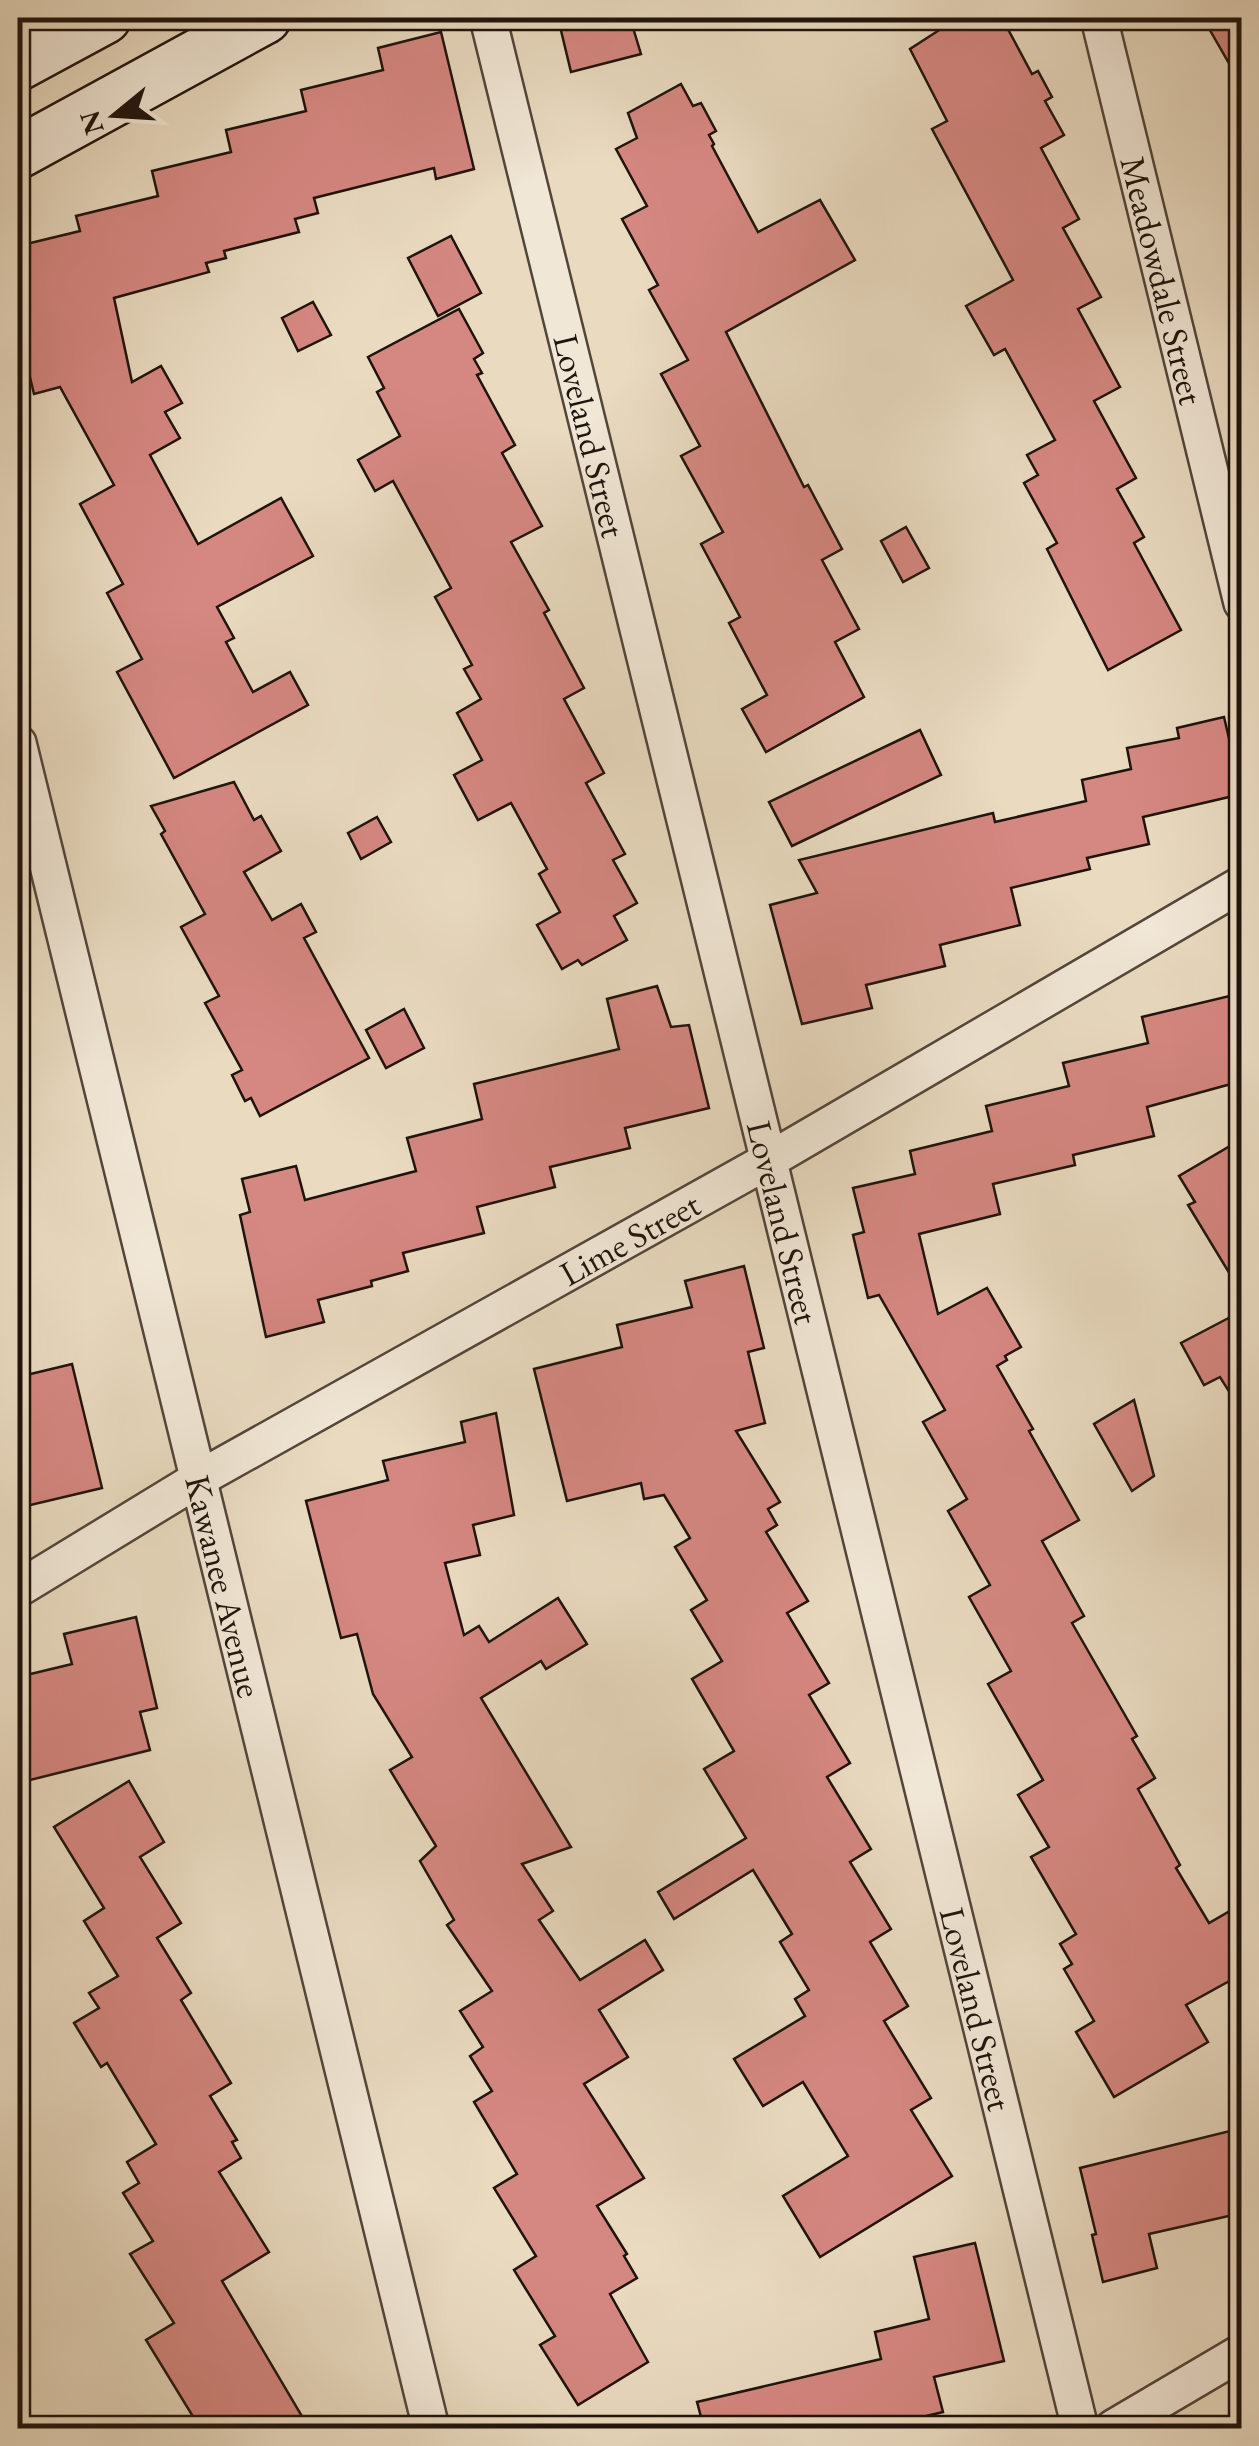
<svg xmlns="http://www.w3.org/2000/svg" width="1259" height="2446" viewBox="0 0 1259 2446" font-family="'EB Garamond',serif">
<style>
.building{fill:#d58781;stroke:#1f130d;stroke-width:2.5}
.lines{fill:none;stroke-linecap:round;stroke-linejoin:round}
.street-casing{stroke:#52453a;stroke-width:40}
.secondary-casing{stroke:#1f130d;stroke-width:55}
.street{stroke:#f1e7d6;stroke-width:35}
.secondary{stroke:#f1e7d6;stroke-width:50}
.labels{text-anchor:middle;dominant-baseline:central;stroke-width:8;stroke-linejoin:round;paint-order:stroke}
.street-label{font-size:35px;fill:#1f130d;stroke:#f1e7d6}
</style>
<rect width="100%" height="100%" fill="#e9dac0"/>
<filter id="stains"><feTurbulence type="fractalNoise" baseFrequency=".002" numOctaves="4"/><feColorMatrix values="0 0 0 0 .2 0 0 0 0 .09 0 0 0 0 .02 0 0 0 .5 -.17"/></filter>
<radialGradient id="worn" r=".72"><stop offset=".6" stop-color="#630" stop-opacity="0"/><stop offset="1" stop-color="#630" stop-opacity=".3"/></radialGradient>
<g class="building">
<path d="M 558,18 L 630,18 L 641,54 L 571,72 Z"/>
<path d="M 938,18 L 1002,18 L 1032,74 L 1038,71 L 1052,97 L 1045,101 L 1064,135 L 1041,148 L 1079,219 L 1063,228 L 1101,297 L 1078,309 L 1120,387 L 1094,401 L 1136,478 L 1117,489 L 1144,537 L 1134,543 L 1181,630 L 1108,670 L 1047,549 L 1057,543 L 1024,483 L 1038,475 L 1027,455 L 1055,440 L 1005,349 L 994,355 L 966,306 L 1013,280 L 932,129 L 947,121 L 910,49 L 944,27 Z"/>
<path d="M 1203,18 L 1242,18 L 1242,86 Z"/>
<path d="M 441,32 L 474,169 L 436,179 L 434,168 L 314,198 L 318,213 L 295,219 L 299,232 L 224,251 L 226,258 L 206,263 L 209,272 L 114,298 L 132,382 L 161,366 L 182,403 L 165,412 L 180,438 L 150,455 L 198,544 L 281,498 L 313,556 L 217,607 L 234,638 L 226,642 L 253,692 L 290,672 L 308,705 L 174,778 L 117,672 L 142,659 L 107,593 L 123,584 L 80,504 L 114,485 L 60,387 L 34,394 L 18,327 L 18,246 L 80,231 L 76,216 L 158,196 L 152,171 L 231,152 L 226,130 L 306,111 L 301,90 L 383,70 L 378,48 Z"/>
<path d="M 681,84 L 693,106 L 701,103 L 716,131 L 709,135 L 714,144 L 712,146 L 758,232 L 820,200 L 855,260 L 726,332 L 804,487 L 808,485 L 842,549 L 822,560 L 859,629 L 835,642 L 864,697 L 766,752 L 742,709 L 767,695 L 729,623 L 740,617 L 701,544 L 723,532 L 681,456 L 700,446 L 661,374 L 688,360 L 649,290 L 658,285 L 622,219 L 647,206 L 616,149 L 637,138 L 628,113 Z"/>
<path d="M 451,236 L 481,293 L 438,316 L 408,258 Z"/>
<path d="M 313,302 L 331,335 L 298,351 L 282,318 Z"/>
<path d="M 459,309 L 483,353 L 474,359 L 482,373 L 477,375 L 515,445 L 502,453 L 542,526 L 511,542 L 549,610 L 544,613 L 584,688 L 564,699 L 604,773 L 586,783 L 625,854 L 613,860 L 637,903 L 614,916 L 627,940 L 582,965 L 578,960 L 562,969 L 537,925 L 560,912 L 539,874 L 547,869 L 511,803 L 478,820 L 454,775 L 482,760 L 457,713 L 481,699 L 464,669 L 472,665 L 435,597 L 451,588 L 393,481 L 375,491 L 358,460 L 400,436 L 377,392 L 384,388 L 368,357 Z"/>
<path d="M 906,527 L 929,568 L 903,582 L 881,541 Z"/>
<path d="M 1224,717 L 1242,794 L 1143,817 L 1149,844 L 1087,858 L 1090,869 L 1011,888 L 1020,925 L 940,945 L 945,966 L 866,985 L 872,1008 L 802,1024 L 770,905 L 817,893 L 799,860 L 993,813 L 995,822 L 1086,801 L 1082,780 L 1131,769 L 1127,748 L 1179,738 L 1177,728 Z"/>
<path d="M 920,730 L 941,775 L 792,846 L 769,802 Z"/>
<path d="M 234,782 L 254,820 L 261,816 L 281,851 L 244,872 L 272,920 L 301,904 L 316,932 L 304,938 L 369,1058 L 260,1116 L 251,1098 L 245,1101 L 232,1075 L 242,1070 L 205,1003 L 219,996 L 181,927 L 205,914 L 161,834 L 165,831 L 151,806 Z"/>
<path d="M 377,817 L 391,842 L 361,859 L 348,833 Z"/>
<path d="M 657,986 L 671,1027 L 689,1025 L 709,1108 L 625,1128 L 630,1148 L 550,1167 L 555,1187 L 477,1207 L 484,1233 L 403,1253 L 408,1271 L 371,1281 L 372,1286 L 318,1300 L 324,1322 L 266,1337 L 240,1215 L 250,1212 L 242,1179 L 296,1166 L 305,1200 L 416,1171 L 407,1138 L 482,1119 L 474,1084 L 619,1049 L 607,999 Z"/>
<path d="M 1242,993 L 1242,1081 L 1147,1107 L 1154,1136 L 1073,1155 L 1075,1165 L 993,1184 L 1000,1214 L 919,1234 L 938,1314 L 987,1288 L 1021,1347 L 1005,1356 L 1007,1360 L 997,1366 L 1033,1429 L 1029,1431 L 1079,1520 L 1042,1541 L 1084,1616 L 1072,1623 L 1137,1736 L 1132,1739 L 1155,1778 L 1138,1789 L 1180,1865 L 1176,1868 L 1209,1923 L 1242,1904 L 1242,1974 L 1186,2005 L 1208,2042 L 1114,2097 L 1076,2032 L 1094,2021 L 1064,1969 L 1072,1964 L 1060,1944 L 1076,1934 L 1031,1857 L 1049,1847 L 1018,1795 L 1043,1780 L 988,1684 L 1011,1671 L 969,1597 L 990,1585 L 948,1511 L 967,1499 L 923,1422 L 945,1410 L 879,1295 L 868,1298 L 853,1235 L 864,1232 L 853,1188 L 915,1174 L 910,1151 L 992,1131 L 986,1106 L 1069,1086 L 1063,1063 L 1148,1043 L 1142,1017 Z"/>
<path d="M 404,1009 L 424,1048 L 386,1068 L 366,1030 Z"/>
<path d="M 1242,1139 L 1242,1294 L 1188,1205 L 1195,1202 L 1179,1176 Z"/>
<path d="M 744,1266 L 764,1348 L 748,1352 L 765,1423 L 736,1431 L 780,1502 L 768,1509 L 777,1525 L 766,1532 L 808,1601 L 787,1613 L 829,1683 L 809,1695 L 850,1763 L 827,1777 L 871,1849 L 850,1862 L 891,1929 L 870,1942 L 908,2006 L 884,2021 L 931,2098 L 911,2110 L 952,2176 L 820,2257 L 783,2196 L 848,2156 L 803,2082 L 763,2106 L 734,2059 L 805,2016 L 795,1999 L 809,1990 L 780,1942 L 792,1934 L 753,1870 L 674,1919 L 658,1892 L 746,1838 L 704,1769 L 734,1751 L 692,1679 L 722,1661 L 691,1610 L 707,1600 L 675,1547 L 690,1538 L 664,1495 L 644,1499 L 641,1483 L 567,1501 L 534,1369 L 622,1347 L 617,1325 L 692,1307 L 685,1281 Z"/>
<path d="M 1242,1311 L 1242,1412 L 1220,1377 L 1204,1385 L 1181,1343 Z"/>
<path d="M 72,1364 L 102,1488 L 18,1508 L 18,1377 Z"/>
<path d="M 1134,1400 L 1154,1476 L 1132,1491 L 1094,1424 Z"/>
<path d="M 496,1413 L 514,1515 L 473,1525 L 480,1555 L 445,1563 L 464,1635 L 479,1626 L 489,1642 L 558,1598 L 587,1644 L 546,1669 L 541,1661 L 481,1698 L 571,1847 L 522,1864 L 553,1911 L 539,1920 L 580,1980 L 645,1940 L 663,1970 L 599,2010 L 628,2057 L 584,2084 L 644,2178 L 597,2206 L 627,2254 L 624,2256 L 637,2278 L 610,2294 L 648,2362 L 578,2405 L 540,2345 L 555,2336 L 514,2270 L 536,2256 L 494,2188 L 517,2174 L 474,2102 L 492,2091 L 470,2056 L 483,2047 L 460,2011 L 492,1991 L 447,1925 L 454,1920 L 420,1861 L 436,1846 L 390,1770 L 412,1757 L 373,1694 L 357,1634 L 341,1638 L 306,1501 L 388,1480 L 383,1461 L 465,1442 L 461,1422 Z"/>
<path d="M 136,1617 L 157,1708 L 140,1712 L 150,1750 L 18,1783 L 18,1677 L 72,1664 L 64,1634 Z"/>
<path d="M 129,1781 L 164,1842 L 140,1857 L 181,1923 L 157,1938 L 191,1993 L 181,2000 L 231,2083 L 210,2096 L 237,2140 L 232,2142 L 241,2158 L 219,2172 L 269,2252 L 222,2281 L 303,2418 L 285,2428 L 200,2428 L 146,2340 L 174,2323 L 130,2254 L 153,2241 L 123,2193 L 139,2183 L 127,2162 L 156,2144 L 107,2063 L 101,2067 L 74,2023 L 99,2008 L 89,1993 L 118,1976 L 84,1921 L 104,1908 L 54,1827 Z"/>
<path d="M 1242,2128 L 1242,2213 L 1149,2234 L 1157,2268 L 1103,2282 L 1092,2235 L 1096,2234 L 1080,2168 Z"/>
<path d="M 975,2243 L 1004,2361 L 934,2377 L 943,2412 L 876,2428 L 704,2428 L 697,2402 L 881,2359 L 875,2332 L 929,2319 L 914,2257 Z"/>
</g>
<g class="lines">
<defs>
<g id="street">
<path id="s1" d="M 488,18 L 1080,2428"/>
<path id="s2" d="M 1099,18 L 1242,603"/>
<path id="s3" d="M 18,743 L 431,2428"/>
<path id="s4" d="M 18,1589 L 200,1478 L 771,1159 L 1242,884"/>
<path d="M 1113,2428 L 1242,2352"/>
</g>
<g id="secondary">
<path d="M 18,65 L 105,18"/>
<path d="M 18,153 L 265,18"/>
</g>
</defs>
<use href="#street" class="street-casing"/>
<use href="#secondary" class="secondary-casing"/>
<use href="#street" class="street"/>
<use href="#secondary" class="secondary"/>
</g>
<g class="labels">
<g class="street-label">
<text stroke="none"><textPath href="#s2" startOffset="270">Meadowdale Street</textPath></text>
<text stroke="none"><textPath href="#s1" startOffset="430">Loveland Street</textPath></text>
<text stroke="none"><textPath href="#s1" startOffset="1240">Loveland Street</textPath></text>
<text stroke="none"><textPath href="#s4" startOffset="705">Lime Street</textPath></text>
<text stroke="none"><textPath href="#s3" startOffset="868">Kawanee Avenue</textPath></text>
<text stroke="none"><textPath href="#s1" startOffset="2050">Loveland Street</textPath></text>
</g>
</g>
<rect width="1259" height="2446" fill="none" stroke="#e9dac0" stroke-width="60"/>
<rect x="20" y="20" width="1219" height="2406" fill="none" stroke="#1f130d" stroke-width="5"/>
<rect x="30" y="30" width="1199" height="2386" fill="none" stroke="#1f130d" stroke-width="2.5"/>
<g transform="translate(115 115) rotate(252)" stroke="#f1e7d6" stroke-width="8" paint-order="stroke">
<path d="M0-8L18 38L0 25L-18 38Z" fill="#1f130d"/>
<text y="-15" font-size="28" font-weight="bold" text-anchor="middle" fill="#1f130d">N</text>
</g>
<rect width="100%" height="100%" filter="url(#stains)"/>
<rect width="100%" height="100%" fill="url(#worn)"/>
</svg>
